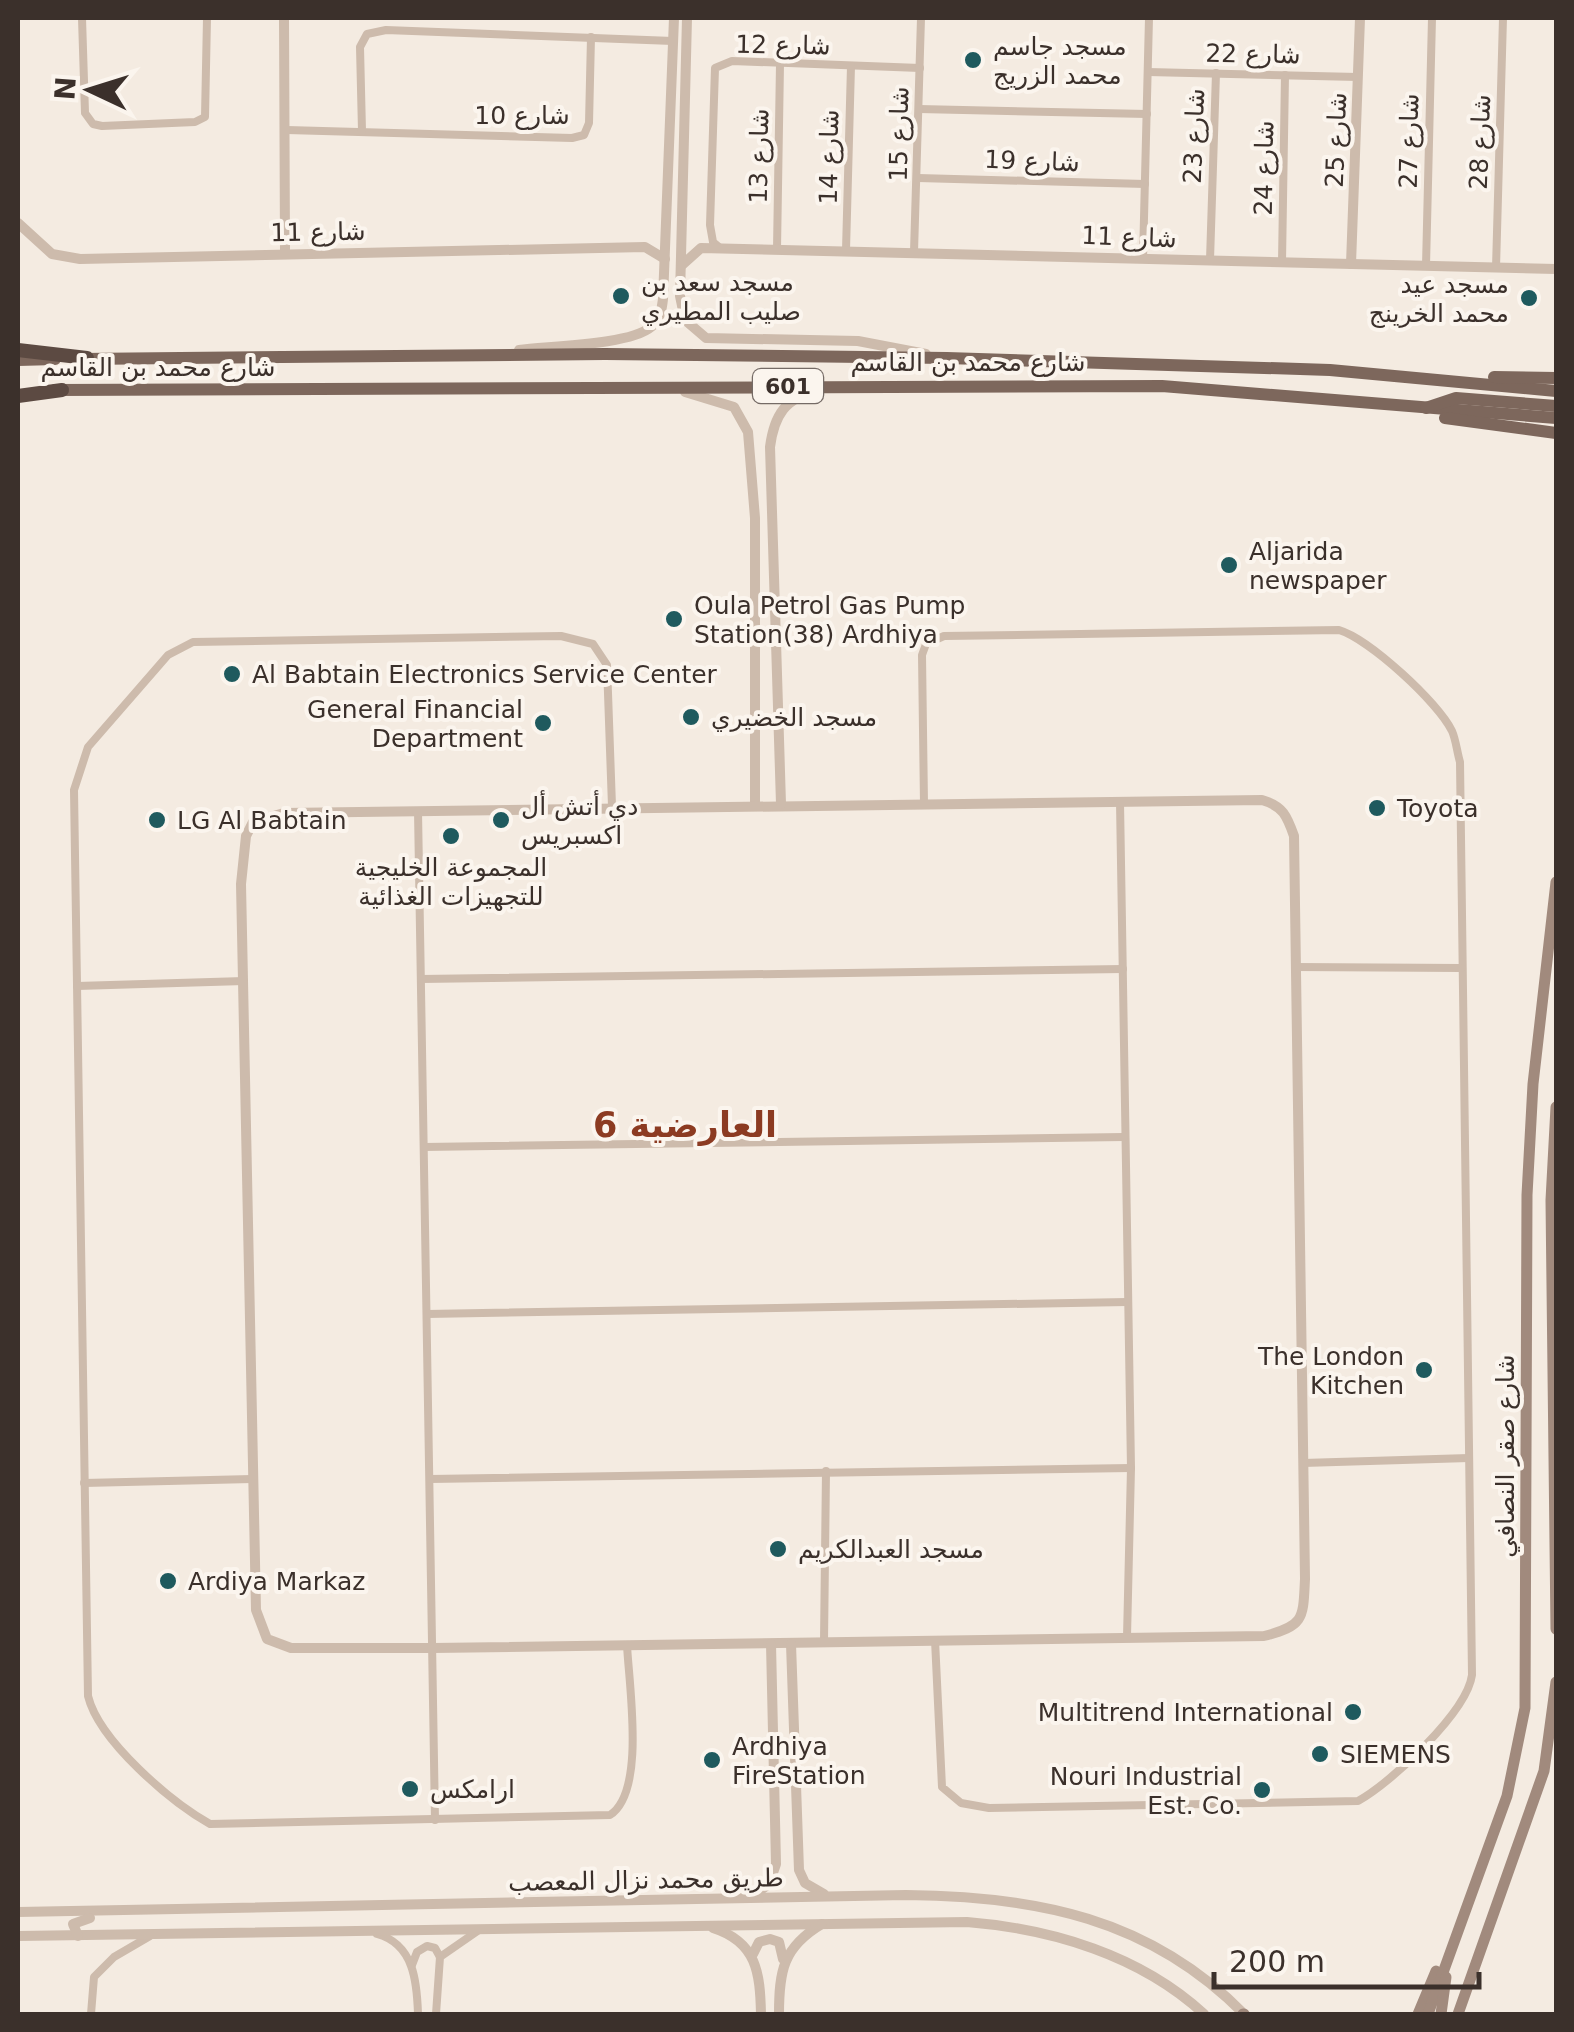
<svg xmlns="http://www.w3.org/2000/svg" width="1574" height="2032" viewBox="0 0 1574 2032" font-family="'DejaVu Sans','Noto Sans Arabic',sans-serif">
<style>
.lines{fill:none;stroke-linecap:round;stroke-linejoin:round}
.minor{stroke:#cdbbac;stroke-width:8}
.tertiary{stroke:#cdbbac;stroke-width:10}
.secondary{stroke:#a18a7d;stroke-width:11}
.primary{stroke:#7d675c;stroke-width:12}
.motorway{stroke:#5c4a42;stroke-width:14}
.poi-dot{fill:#1f5a5e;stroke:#fbf5ee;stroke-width:4}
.labels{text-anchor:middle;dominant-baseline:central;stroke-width:8;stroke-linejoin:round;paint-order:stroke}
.shield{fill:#fbf5ee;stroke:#756b66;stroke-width:2.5}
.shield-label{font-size:22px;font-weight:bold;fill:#3b302b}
.street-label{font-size:25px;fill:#3b302b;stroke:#fbf5ee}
.poi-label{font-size:25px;fill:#3b302b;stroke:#fbf5ee;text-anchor:start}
.district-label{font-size:35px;font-weight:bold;fill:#8c3b22;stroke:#fbf5ee}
</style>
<rect width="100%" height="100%" fill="#f4ebe1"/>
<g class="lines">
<g class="minor">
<path d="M 82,18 L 85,113 L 93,124 L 102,126 L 195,122 L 205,117 L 207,18"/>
<path d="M 1148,72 L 1358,77"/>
<path d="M 919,109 L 1147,114"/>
<path d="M 287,130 L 572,138 L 584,135 L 589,123 L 591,37"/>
<path d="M 362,131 L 360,47 L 367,34 L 386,30 L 673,41"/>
<path d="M 918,178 L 1145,184"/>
<path d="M 719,247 L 713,242 L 710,225 L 715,68 L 732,61 L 920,68"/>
<path d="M 777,249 L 780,64"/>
<path d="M 846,250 L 851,66"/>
<path d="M 914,252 L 921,18"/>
<path d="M 1143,258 L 1149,18"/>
<path d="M 1210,260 L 1216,73"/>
<path d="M 1282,262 L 1285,75"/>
<path d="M 1426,266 L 1432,18"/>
<path d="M 1496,268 L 1503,18"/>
<path d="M 1120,802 L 1131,1468 L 1127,1637"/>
<path d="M 924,804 L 922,655 L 926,644 L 944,636 L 1339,630 C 1369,639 1438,702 1452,731 C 1456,740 1457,752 1460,762 L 1472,1675 C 1467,1712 1391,1783 1358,1801 L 989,1808 L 961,1803 L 942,1787 L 935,1640"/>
<path d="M 612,806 L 607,665 L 593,644 L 561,636 L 193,642 L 168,655 L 88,747 L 74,790 L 88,1696 C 99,1741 171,1802 210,1824 L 610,1815 C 646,1792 629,1686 627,1645"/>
<path d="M 418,811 L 435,1820"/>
<path d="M 1295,967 L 1461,968"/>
<path d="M 421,979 L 1123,969"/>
<path d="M 77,986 L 244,981"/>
<path d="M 424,1147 L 1124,1137"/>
<path d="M 427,1314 L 1127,1302"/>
<path d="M 1303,1463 L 1469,1458"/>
<path d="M 430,1479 L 1131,1468"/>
<path d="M 84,1483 L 252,1479"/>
<path d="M 824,1642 L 826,1471"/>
<path d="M 377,1934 C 414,1944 417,1982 418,2014"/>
<path d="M 412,1965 L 417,1952 L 427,1946 L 435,1948 L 440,1957"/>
<path d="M 91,2014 L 94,1977 L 114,1957 L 150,1936"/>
<path d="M 436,2014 L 440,1957 L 479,1930"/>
</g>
<g class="tertiary">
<path d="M 284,18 L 285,252"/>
<path d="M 687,18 L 680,296 L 685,320 L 706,338 L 858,341 L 926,354"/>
<path d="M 18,223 L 52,254 L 80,259 L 645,247 L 665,259"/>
<path d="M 1351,264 L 1360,18"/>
<path d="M 682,265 L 701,248 L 1556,269"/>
<path d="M 519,350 C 549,346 630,345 651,327 C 660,320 662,309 663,299 L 674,18"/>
<path d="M 685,392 L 734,407 L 748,432 L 755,518 L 755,805"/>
<path d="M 1262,800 C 1283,806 1287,816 1294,836 L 1305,1579 C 1303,1618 1305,1626 1264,1636 L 433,1648 L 291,1648 L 267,1639 L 256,1610 L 241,884 L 246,836 L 253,822 L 284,813 Z"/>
<path d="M 781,804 L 770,447 C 774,416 785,397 818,391"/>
<path d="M 791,1644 L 799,1870 L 805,1883 L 824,1894"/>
<path d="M 751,1897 L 769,1884 L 776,1864 L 771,1644"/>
<path d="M 18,1912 L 906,1895 C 1035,1896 1150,1918 1244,2014"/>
<path d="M 713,1928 C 757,1942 760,1973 761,2014"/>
<path d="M 18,1936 L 967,1922 C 1052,1929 1140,1955 1204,2014"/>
<path d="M 78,1936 L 73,1924 L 90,1918"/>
<path d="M 753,1954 L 759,1942 L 770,1939 L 779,1942 L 783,1959"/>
<path d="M 779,2014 C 779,1971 783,1947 822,1924"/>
</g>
<g class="secondary">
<path d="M 1556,1107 L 1551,1200 L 1556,1629"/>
<path d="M 1243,2014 L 1244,2014"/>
<path d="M 1418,2014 L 1436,1971"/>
<path d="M 1428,2014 L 1507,1796 L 1525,1708 L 1527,1195 L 1533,1084 L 1556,882"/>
<path d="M 1441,2014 L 1446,1977"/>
<path d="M 1458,2014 L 1544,1771 L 1556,1682"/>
</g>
<g class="primary">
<path d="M 80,359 L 605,354 L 947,358 L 1330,370 L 1556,391"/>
<path d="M 18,360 L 55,359"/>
<path d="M 1494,377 L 1556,378"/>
<path d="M 55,390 L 1162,386 L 1556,418"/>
<path d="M 1426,408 L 1456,398 L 1556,406"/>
<path d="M 1445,418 L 1556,433"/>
</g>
<g class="motorway">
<path d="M 18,350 L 87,358"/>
<path d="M 18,396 L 62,390"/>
</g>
</g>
<g class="poi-dot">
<circle cx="973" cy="60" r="10"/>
<circle cx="621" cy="296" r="10"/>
<circle cx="1529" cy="298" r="10"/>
<circle cx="1229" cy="565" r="10"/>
<circle cx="674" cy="619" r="10"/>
<circle cx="232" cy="674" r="10"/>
<circle cx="691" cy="717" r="10"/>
<circle cx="543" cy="723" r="10"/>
<circle cx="1377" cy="808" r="10"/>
<circle cx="157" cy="820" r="10"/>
<circle cx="501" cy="820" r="10"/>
<circle cx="451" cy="836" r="10"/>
<circle cx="1424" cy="1370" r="10"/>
<circle cx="778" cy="1549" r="10"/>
<circle cx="168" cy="1581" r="10"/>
<circle cx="1353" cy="1712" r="10"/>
<circle cx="1320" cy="1754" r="10"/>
<circle cx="712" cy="1760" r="10"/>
<circle cx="410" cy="1789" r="10"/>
<circle cx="1262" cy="1790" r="10"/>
</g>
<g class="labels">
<rect class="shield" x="753" y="369" width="70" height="34" rx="8"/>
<g class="shield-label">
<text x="788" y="386">601</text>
</g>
<g class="street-label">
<text transform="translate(783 45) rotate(1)">شارع 12</text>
<text transform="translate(1253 54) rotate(1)">شارع 22</text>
<text x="522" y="115">شارع 10</text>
<text transform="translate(899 134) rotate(-89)">شارع 15</text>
<text transform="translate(1194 136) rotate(-88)">شارع 23</text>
<text transform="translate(1336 140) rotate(-88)">شارع 25</text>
<text transform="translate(1409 141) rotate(-89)">شارع 27</text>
<text transform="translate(1480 142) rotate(-88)">شارع 28</text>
<text transform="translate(759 156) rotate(-89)">شارع 13</text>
<text transform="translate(829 157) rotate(-89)">شارع 14</text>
<text transform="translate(1032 161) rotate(2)">شارع 19</text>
<text transform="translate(1264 168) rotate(-89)">شارع 24</text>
<text transform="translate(318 232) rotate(-1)">شارع 11</text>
<text transform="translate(1129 237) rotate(2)">شارع 11</text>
<text x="968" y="362">شارع محمد بن القاسم</text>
<text x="158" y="367">شارع محمد بن القاسم</text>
<text transform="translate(1505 1456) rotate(-90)">شارع صقر النصافي</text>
<text transform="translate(646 1880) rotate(-1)">طريق محمد نزال المعصب</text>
</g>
<g class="poi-label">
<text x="993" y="46">مسجد جاسم<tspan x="993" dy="29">محمد الزريج</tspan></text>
<text x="641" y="282">مسجد سعد بن<tspan x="641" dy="29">صليب المطيري</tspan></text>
<text x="1509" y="284" text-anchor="end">مسجد عيد<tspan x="1509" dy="29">محمد الخرينج</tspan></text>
<text x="1249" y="551">Aljarida<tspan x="1249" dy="29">newspaper</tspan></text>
<text x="694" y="605">Oula Petrol Gas Pump<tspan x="694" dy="29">Station(38) Ardhiya</tspan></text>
<text x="252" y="674">Al Babtain Electronics Service Center</text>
<text x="523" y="709" text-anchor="end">General Financial<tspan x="523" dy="29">Department</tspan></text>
<text x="711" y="717">مسجد الخضيري</text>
<text x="521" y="806">دي أتش أل<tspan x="521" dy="29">اكسبريس</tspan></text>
<text x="1397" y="808">Toyota</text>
<text x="177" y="820">LG Al Babtain</text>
<text x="451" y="867" text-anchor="middle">المجموعة الخليجية<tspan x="451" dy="29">للتجهيزات الغذائية</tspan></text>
<text x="1404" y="1356" text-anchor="end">The London<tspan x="1404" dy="29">Kitchen</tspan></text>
<text x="798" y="1549">مسجد العبدالكريم</text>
<text x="188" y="1581">Ardiya Markaz</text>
<text x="1333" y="1712" text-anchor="end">Multitrend International</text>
<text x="732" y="1746">Ardhiya<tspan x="732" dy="29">FireStation</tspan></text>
<text x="1340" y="1754">SIEMENS</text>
<text x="1242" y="1776" text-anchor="end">Nouri Industrial<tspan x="1242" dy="29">Est. Co.</tspan></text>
<text x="430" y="1789">ارامكس</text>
</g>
<g class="district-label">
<text x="685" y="1125">العارضية 6</text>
</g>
</g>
<rect width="1574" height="2032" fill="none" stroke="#3b302b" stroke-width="40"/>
<g transform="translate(90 90) rotate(274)" stroke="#fbf5ee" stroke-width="8" paint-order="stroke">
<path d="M0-8L18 38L0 25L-18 38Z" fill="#3b302b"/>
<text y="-15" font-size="28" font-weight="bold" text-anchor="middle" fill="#3b302b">N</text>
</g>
<path d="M1214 1972v15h265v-15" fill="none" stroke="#3b302b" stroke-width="5"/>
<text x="1229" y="1972" font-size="30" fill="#3b302b" stroke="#fbf5ee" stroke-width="8" paint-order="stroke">200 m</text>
</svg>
